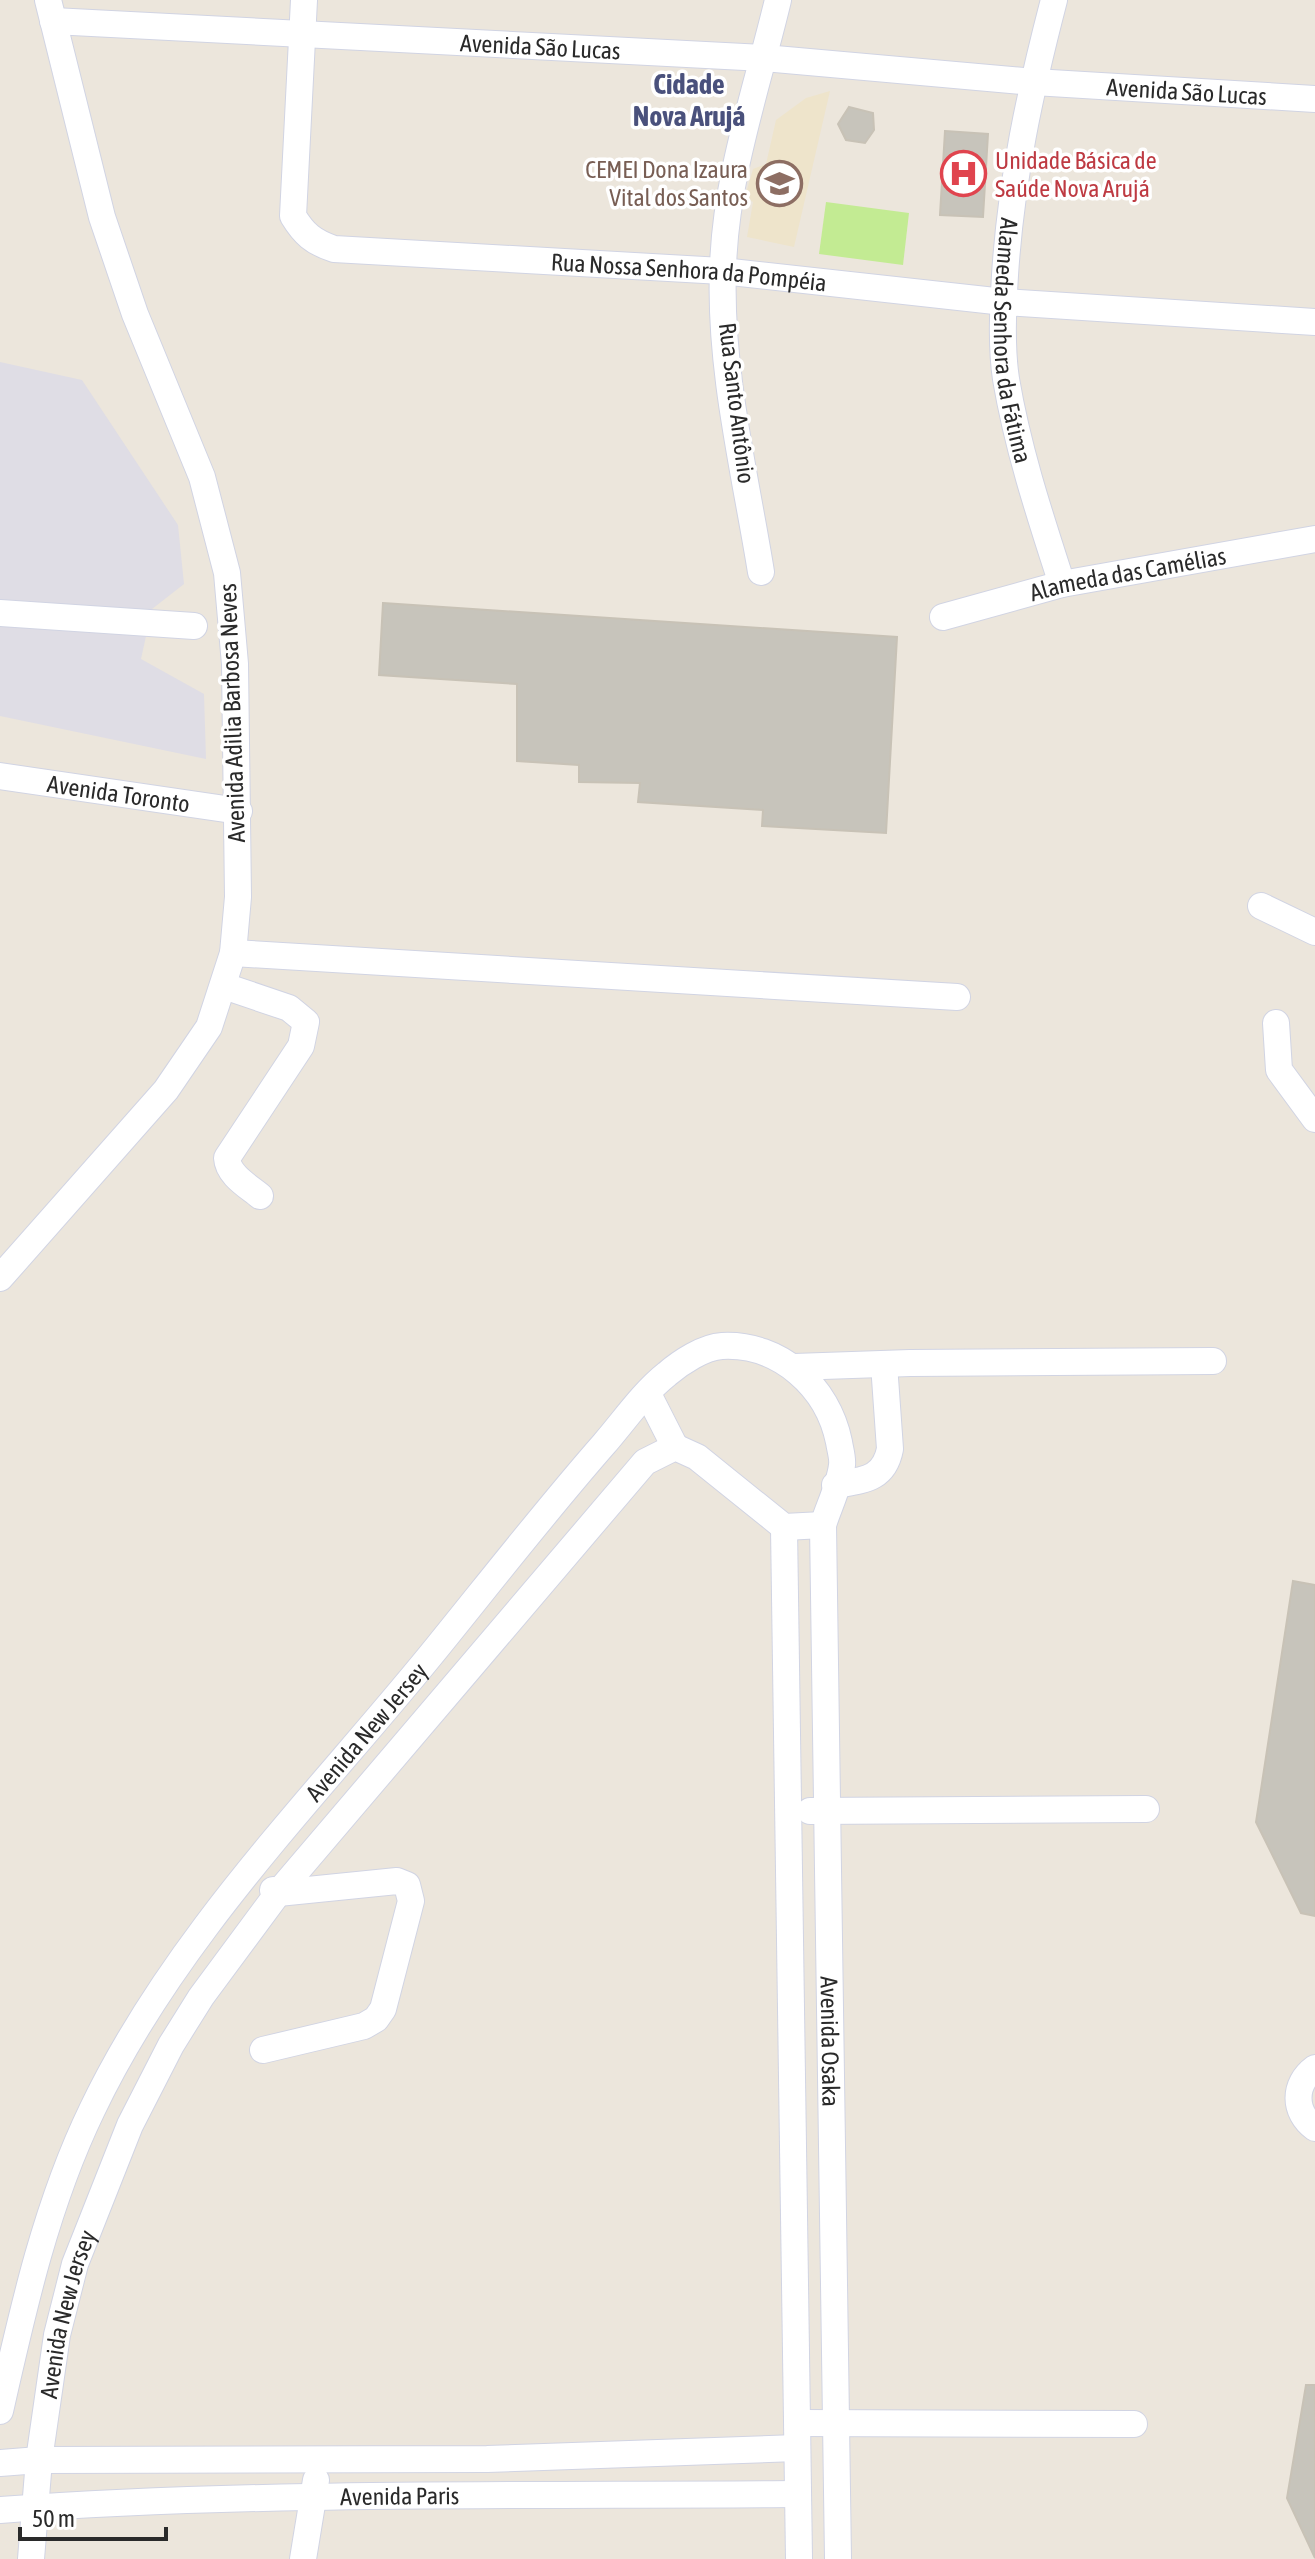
<svg xmlns="http://www.w3.org/2000/svg" width="1315" height="2559" viewBox="0 0 1315 2559" font-family="'Asap Condensed',sans-serif">
<style>
.industrial{fill:#dfdde5}
.education{fill:#eee4cb}
.pitch{fill:#c3eb93}
.building{fill:#c7c4bb;stroke:#c8c2b6;stroke-width:2}
.lines{fill:none;stroke-linecap:round;stroke-linejoin:round}
.minor-casing{stroke:#d1d4e3;stroke-width:28}
.minor{stroke:#fff;stroke-width:26}
.labels{text-anchor:middle;dominant-baseline:central;stroke-width:7;stroke-linejoin:round;paint-order:stroke}
.street-label{font-size:24px;fill:#2a2a2a;stroke:#fff}
.health-label{font-size:24px;fill:#be3a42;stroke:#fff;text-anchor:start}
.education-label{font-size:24px;fill:#785e54;stroke:#fff;text-anchor:end}
.quarter-label{font-size:28px;font-weight:bold;fill:#4a517c;stroke:#fff}
</style>
<rect width="100%" height="100%" fill="#ece6dc"/>
<path class="industrial" d="M 0,362 L 82,380 L 178,525 L 184,584 L 152,609 L 141,659 L 204,694 L 206,759 L 0,716 Z"/>
<path class="education" d="M 830,91 L 794,247 L 747,237 L 753,202 L 745,197 L 753,169 L 766,164 L 776,120 L 806,98 Z"/>
<path class="pitch" d="M 826,202 L 909,213 L 903,265 L 819,254 Z"/>
<g class="building">
<path d="M 849,107 L 873,113 L 874,130 L 865,143 L 846,140 L 838,124 Z"/>
<path d="M 945,131 L 988,134 L 983,217 L 940,215 Z"/>
<path d="M 383,603 L 897,637 L 886,833 L 762,826 L 763,810 L 638,802 L 640,783 L 579,782 L 579,765 L 517,761 L 517,684 L 379,675 Z"/>
<path d="M 1293,1581 L 1315,1585 L 1315,1916 L 1301,1913 L 1256,1822 Z"/>
<path d="M 1306,2385 L 1315,2385 L 1315,2558 L 1287,2498 Z"/>
</g>
<g class="lines">
<defs>
<g id="minor">
<path id="s1" d="M 304,0 L 293,216 C 304,234 313,242 334,249 L 722,271 L 1004,302 L 1315,322"/>
<path id="s2" d="M 1054,0 C 1030,92 1011,180 1005,275 C 1003,308 1001,346 1006,379 C 1018,450 1040,516 1062,584"/>
<path id="s3" d="M 53,21 L 764,58 L 1034,82 L 1315,99"/>
<path d="M 761,572 C 745,473 719,369 723,269 C 725,178 757,88 778,0"/>
<path d="M 0,613 L 194,626"/>
<path id="s4" d="M 943,617 L 1062,584 L 1315,539"/>
<path id="s5" d="M 0,776 L 239,811"/>
<path d="M 1261,906 L 1315,932"/>
<path d="M 233,953 L 957,997"/>
<path d="M 224,986 L 289,1008 L 306,1022 L 301,1046 L 227,1158 C 228,1175 248,1186 260,1196"/>
<path d="M 1276,1023 L 1279,1070 L 1315,1119"/>
<path d="M 0,1278 L 166,1090 L 209,1027 L 233,953 L 238,897 L 235,664 L 227,573 L 202,477 L 135,314 L 102,217 L 48,0"/>
<path d="M 794,1367 L 910,1363 L 1213,1361"/>
<path d="M 648,1394 L 675,1447"/>
<path d="M 835,1485 C 863,1480 884,1480 890,1449 L 884,1364"/>
<path d="M 784,1527 L 799,2559"/>
<path d="M 810,1811 L 1146,1809"/>
<path d="M 263,2050 L 364,2026 L 376,2019 L 383,2009 L 411,1901 L 407,1885 L 397,1881 L 278,1893 L 273,1890"/>
<path d="M 1315,2068 C 1293,2084 1293,2112 1315,2128"/>
<path id="s6" d="M 0,2411 C 23,2309 46,2205 92,2110 C 176,1934 318,1795 439,1645 C 494,1577 547,1509 604,1444 C 624,1421 643,1393 667,1374 C 681,1362 704,1347 722,1346 C 780,1343 828,1387 839,1442 C 840,1449 843,1458 842,1465 C 840,1484 829,1506 823,1525 L 838,2559"/>
<path d="M 798,2423 L 1134,2424"/>
<path d="M 0,2463 L 39,2460 L 487,2459 L 797,2448"/>
<path id="s7" d="M 0,2510 C 265,2491 532,2496 798,2494"/>
<path id="s8" d="M 31,2559 L 39,2460 L 57,2335 L 75,2264 L 130,2125 L 171,2045 L 201,1997 L 278,1893 L 645,1462 L 675,1447 L 697,1457 L 784,1527 L 823,1525"/>
<path d="M 303,2559 L 316,2480"/>
</g>
</defs>
<use href="#minor" class="minor-casing"/>
<use href="#minor" class="minor"/>
</g>
<defs>
<symbol id="hospital-ring" viewBox="-11 -11 22 22"><circle r="9.5" fill="#fff" stroke="#e0444e" stroke-width="1.5"/><path d="M-5-5h3v3.5h4V-5h3V5h-3V1.5h-4V5h-3Z" fill="#e0444e"/></symbol>
<symbol id="school-ring" viewBox="-11 -11 22 22"><circle r="9.5" fill="#fff" stroke="#8d6e63" stroke-width="1.5"/><path d="M0-5L7-2L0 1L-7-2ZM-4 1L0 2.5L4 1V4Q0 6-4 4Z" fill="#8d6e63"/></symbol>
</defs>
<g fill-rule="evenodd">
<use href="#hospital-ring" x="938" y="148" width="51" height="51"/>
<use href="#school-ring" x="754" y="158" width="51" height="51"/>
</g>
<g class="labels">
<g class="street-label">
<text stroke="none"><textPath href="#s3" startOffset="488">Avenida São Lucas</textPath></text>
<text stroke="none"><textPath href="#s3" startOffset="1136">Avenida São Lucas</textPath></text>
<text stroke="none"><textPath href="#s1" startOffset="626">Rua Nossa Senhora da Pompéia</textPath></text>
<text stroke="none"><textPath href="#s2" startOffset="346">Alameda Senhora da Fátima</textPath></text>
<text transform="translate(737 403) rotate(83)">Rua Santo Antônio</text>
<text stroke="none"><textPath href="#s4" startOffset="190">Alameda das Camélias</textPath></text>
<text transform="translate(232 713) rotate(-92)">Avenida Adilia Barbosa Neves</text>
<text stroke="none"><textPath href="#s5" startOffset="120">Avenida Toronto</textPath></text>
<text stroke="none"><textPath href="#s6" startOffset="784">Avenida New Jersey</textPath></text>
<text stroke="none"><textPath href="#s6" startOffset="2082">Avenida Osaka</textPath></text>
<text stroke="none"><textPath href="#s8" startOffset="248">Avenida New Jersey</textPath></text>
<text stroke="none"><textPath href="#s7" startOffset="400">Avenida Paris</textPath></text>
</g>
<g class="health-label">
<text x="995" y="160">Unidade Básica de<tspan x="995" dy="28">Saúde Nova Arujá</tspan></text>
</g>
<g class="education-label">
<text x="748" y="169">CEMEI Dona Izaura<tspan x="748" dy="28">Vital dos Santos</tspan></text>
</g>
<g class="quarter-label">
<text x="689" y="84">Cidade<tspan x="689" dy="32">Nova Arujá</tspan></text>
</g>
</g>
<path d="M20 2527v12h146v-12" fill="none" stroke="#2a2a2a" stroke-width="4"/>
<text x="32" y="2527" font-size="24" fill="#2a2a2a" stroke="#ffffff" stroke-width="6" paint-order="stroke">50 m</text>
</svg>
